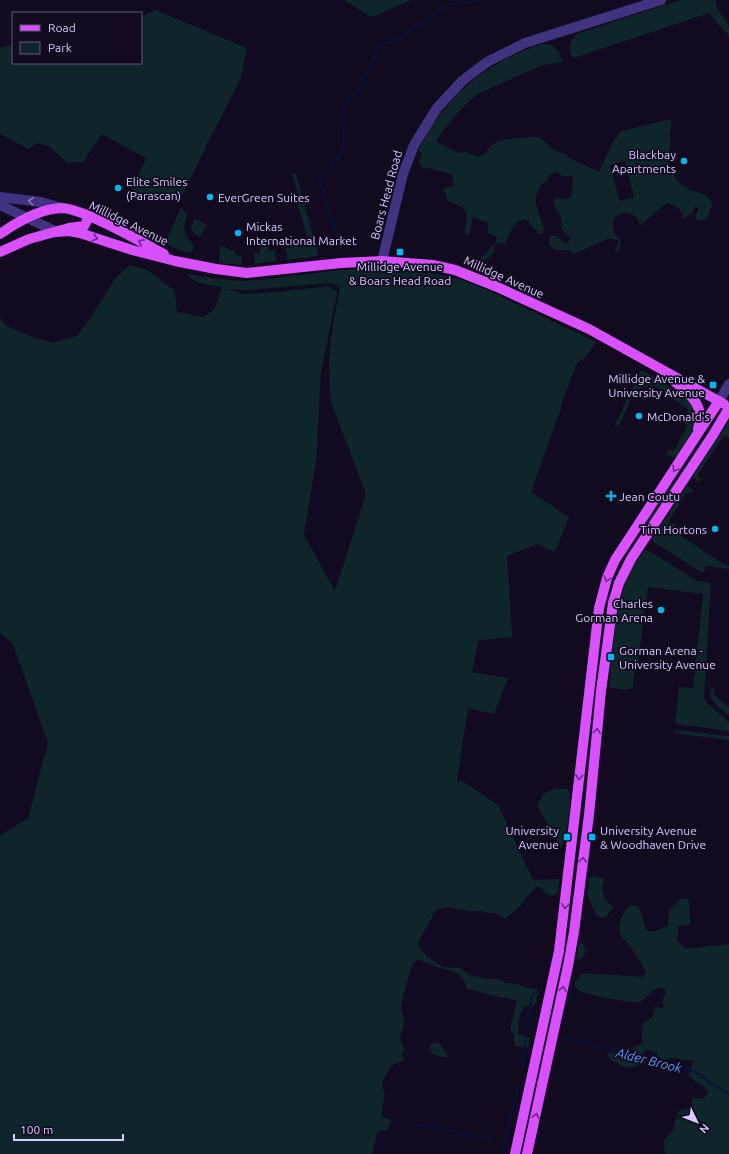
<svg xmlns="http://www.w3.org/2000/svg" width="729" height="1154" viewBox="0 0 729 1154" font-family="Ubuntu,sans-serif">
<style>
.green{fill:#0e2629;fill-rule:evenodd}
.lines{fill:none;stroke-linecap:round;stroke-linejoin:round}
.stream{stroke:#06123d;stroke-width:2}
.minor{stroke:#423381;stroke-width:10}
.major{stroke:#d950ff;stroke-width:10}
.oneway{stroke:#8676ba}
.oneway2{stroke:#6c2a84}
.poi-dot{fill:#00b6f4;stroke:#120b1f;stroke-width:1.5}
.labels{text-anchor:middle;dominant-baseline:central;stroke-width:3.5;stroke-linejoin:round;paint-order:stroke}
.poi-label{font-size:12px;fill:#d8c9ff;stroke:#120b1f;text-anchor:start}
.street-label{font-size:12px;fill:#d8c9ff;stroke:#120b1f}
.water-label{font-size:13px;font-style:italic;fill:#5797ff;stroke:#120b1f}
</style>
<rect width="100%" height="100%" fill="#120b1f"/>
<g class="green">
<path d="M 344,0 L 411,0 L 375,16 L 369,16 Z"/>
<path d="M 680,0 L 716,0 L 717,8 L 729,26 L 729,36 L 709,13 L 573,58 C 569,48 569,40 579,33 Z"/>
<path d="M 155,10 L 247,48 L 241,78 L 207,144 L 180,200 L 130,195 L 146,158 L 102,134 L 83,162 L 67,163 L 49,146 L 37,143 L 29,149 L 0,134 L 0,48 L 13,44 L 13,63 L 141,63 L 141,17 Z"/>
<path d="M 542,44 C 555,43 559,51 563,62 L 543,65 L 479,93 C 465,103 444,128 436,142 L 441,144 L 457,153 L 466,152 L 478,157 C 488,154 487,147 495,143 C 503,138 529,137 539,137 L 554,150 L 565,154 L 569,158 L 599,172 L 613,142 L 621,131 L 671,119 C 672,124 671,127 670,131 C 669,136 671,140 670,144 C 669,155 668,170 676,179 C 679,183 684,187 688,189 C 697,193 711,193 712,205 L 706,220 L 700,221 L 696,219 L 696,215 L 699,208 L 695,206 L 692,213 L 684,219 C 680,208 678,205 666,203 L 640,226 C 637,205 609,211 613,229 C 614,234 619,238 621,242 L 618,252 L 615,251 L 619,241 L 610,238 L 573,254 L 569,250 L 555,250 L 549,244 L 549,240 L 551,236 L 556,236 L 566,244 L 571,239 L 562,229 L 561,217 L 553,203 L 556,198 L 567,199 L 570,198 L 572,193 L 573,177 L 572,176 L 563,176 L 556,172 L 554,172 L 549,176 L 547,181 L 541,184 L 536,196 L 536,205 L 544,229 L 543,233 L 541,234 C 534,232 532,224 526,220 L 518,221 L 512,228 L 506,243 C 502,245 500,242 496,243 L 494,247 L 495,251 L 489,258 L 482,261 L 481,258 L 482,257 L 496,242 L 497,237 L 488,233 L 488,223 L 486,221 L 479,220 L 475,216 L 472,218 L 470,233 L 466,236 L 465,234 L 467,217 L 464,208 L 448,201 L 443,188 L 454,186 C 453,183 453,179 452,176 C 449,171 428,169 422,167 L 419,163 L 422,153 L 418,151 C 444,97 486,62 542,44 ZM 625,161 L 634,197 L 620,201 L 610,165 Z"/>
<path d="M 292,174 L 296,174 L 315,242 L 318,256 L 287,260 L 286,248 L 292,248 L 291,245 L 308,239 L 295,195 L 298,194 Z"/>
<path d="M 181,208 L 187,214 L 184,227 L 186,236 L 194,246 L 191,253 L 176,249 L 165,243 Z"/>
<path d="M 195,219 L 207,225 L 200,237 L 195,235 L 191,228 Z"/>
<path d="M 264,238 L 267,238 L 269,251 L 275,250 L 276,261 L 255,264 L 254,252 L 259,254 Z"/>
<path d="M 220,245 L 235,252 L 235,254 L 242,257 L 241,265 L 219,263 Z"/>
<path d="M 130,265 L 147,270 L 175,291 L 177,312 L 203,317 L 214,310 L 222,287 C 210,285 196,284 187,275 L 188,274 L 218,279 L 241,281 L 260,280 L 331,271 L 369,268 L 436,274 L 458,279 L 483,288 L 596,342 L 586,357 L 577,363 L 562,402 L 561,408 L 531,492 L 569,517 L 555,552 L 537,544 L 507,556 L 512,637 L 479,640 L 472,672 L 508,678 L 494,714 L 468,708 L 457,781 L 466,783 L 498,805 L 533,880 L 559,879 L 560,882 L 558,886 L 559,890 L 556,894 L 551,896 L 546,894 L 540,887 L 535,887 L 519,907 L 505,919 L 497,913 L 487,913 L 483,911 L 469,911 L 448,907 L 438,909 L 433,914 L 429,924 L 420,938 L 418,944 L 426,956 L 443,967 L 461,968 L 470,975 L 487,979 L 498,979 L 506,983 L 517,984 L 527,988 L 537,989 C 538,994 537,1003 532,1007 L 528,1006 L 524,1007 C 517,1019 519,1022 518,1034 L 529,1037 L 529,1046 L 527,1048 L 516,1046 L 514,1041 L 514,1035 L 510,1029 L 517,1001 L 467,989 C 465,985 465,981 462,978 C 456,970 443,969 434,966 C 428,964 420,957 414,962 C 411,964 402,1000 401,1006 C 401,1011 404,1016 404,1021 C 404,1027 401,1033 400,1039 L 405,1049 L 401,1054 L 404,1059 L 403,1061 L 392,1065 L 383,1080 L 382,1087 L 385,1094 L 382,1107 L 382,1117 L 393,1121 L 390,1123 L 387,1131 L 380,1130 L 377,1133 L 372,1154 L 0,1154 L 0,836 L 28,818 L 48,743 L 13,644 L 0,633 L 0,317 L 6,326 L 33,337 L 53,343 L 77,336 L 88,321 L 117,276 ZM 329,283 C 335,283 338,284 340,290 L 333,322 L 329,358 L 330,392 L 331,402 L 366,494 L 335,591 L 304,535 L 316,461 L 321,373 L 337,292 L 329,286 L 270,293 L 242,294 L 228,289 L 246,290 Z"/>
<path d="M 641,370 L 688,397 L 695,406 L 698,425 L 679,457 L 673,457 L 666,455 L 669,450 L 673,452 L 687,426 L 684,424 L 688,409 L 654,386 C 649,385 640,387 636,392 C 630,398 623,418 618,427 L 615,425 Z"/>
<path d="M 729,422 L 729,438 L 724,435 L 697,476 L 702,480 L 699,482 L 692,477 L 726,426 Z"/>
<path d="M 673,483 L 676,483 L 649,524 L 647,525 L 646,525 L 647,520 L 665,492 Z"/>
<path d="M 687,486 L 692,489 L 694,492 L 686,493 L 670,519 L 669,522 L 675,524 L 676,533 L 722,563 L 729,566 L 729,569 L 706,566 L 704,572 L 701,572 L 655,543 L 652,539 Z"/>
<path d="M 645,550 L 651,552 L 697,581 L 711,583 L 704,698 L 707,703 L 729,722 L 729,731 L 675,724 L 679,687 L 693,688 L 703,594 L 648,587 L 638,662 L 680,667 L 680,669 L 635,664 L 633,686 L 630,689 L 627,690 L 609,687 C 614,644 614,583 645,550 Z"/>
<path d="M 712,687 L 715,690 L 713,694 L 729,707 L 729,715 C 721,709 705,699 712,687 Z"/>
<path d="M 674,730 L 729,736 L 729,740 L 674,733 Z"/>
<path d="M 555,789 L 568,789 C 573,808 567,830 561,849 L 537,805 L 544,793 Z"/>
<path d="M 592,876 L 602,878 L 604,880 L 602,887 L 604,898 L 613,907 L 607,916 L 603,918 L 596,915 L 587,894 L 589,888 L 588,879 Z"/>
<path d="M 680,899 L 689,899 L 690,925 L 678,926 L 677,941 L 686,949 L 729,944 L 729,1154 L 665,1154 L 664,1140 L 674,1129 L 678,1111 L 690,1108 L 693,1098 L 703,1099 L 707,1095 L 708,1091 L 705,1088 L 690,1077 L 689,1073 L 694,1061 L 671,1058 L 663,1060 C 657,1056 653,1046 644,1051 L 643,1054 L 647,1058 L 646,1062 C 633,1066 631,1071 617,1063 C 613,1060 610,1060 607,1055 L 612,1052 L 628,1057 L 632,1055 L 634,1047 L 642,1044 L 643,1024 L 653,1016 L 655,1007 L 662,1008 L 664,1007 L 662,1000 L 666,993 L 665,989 C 653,983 649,1000 639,1002 C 632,1004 582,994 578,990 C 570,984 579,976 584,973 L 644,977 L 646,972 C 641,963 636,954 629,945 C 627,942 623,940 621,936 C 617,926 622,907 634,905 C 643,910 643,920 646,930 L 652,932 L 668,926 L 669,911 Z"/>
<path d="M 579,941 L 584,945 L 586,952 L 582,958 L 576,960 Z"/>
<path d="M 435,1042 L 441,1045 L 449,1058 L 435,1055 L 431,1053 L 430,1047 L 431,1044 Z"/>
</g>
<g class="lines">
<g class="stream">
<path d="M 338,241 L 319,178 L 328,170 L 343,151 L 344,109 L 349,98 L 359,91 L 379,46 L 396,40 L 447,5 L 480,0"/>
<path d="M 527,1033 L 531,1000 L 534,993"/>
<path d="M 563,1038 L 617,1050 L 637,1057 L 657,1061 L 681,1067 L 701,1075 L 709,1082 L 729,1094"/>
<path d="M 522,1066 L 527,1034"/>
<path d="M 413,1123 L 492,1140"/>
<path d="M 502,1154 L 518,1086"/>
</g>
<g class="minor">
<path d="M 0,197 L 41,202 L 62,208"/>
<path d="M 0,205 L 57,232"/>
<path d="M 382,261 L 403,174 L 414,145 L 437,108 L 462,81 L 487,62 L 525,43 L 661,0"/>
<path d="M 719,401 L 729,384"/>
</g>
<g class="major">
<path d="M 57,232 L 68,231 L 80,233 L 132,250 L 175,261 L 216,269 L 247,273 L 341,263 L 382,261 L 433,265 L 455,270 L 495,286 L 589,329 L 724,404"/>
<path d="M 0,234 C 17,222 40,209 61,208 C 83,208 143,243 164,254"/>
<path d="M 0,252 L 29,239 L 69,228 L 84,226 L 87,221 L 87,215"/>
<path d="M 675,382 C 691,394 706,408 698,429"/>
<path d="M 515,1154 L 559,951 L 599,608 L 607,578 L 615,560 L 719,401"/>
<path d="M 527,1154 L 568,966 L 574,932 L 589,815 L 601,691 L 613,603 L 619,583 L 631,559 L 713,435 L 729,408"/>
</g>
</g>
<defs><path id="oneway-chevron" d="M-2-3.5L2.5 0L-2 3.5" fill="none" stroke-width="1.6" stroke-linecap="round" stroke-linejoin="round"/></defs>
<use class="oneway" href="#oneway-chevron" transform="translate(31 201) rotate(-173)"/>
<g class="oneway2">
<use href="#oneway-chevron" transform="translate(95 238) rotate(17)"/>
<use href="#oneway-chevron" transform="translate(141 242) rotate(-153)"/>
<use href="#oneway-chevron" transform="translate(675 469) rotate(123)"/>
<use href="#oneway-chevron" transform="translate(607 579) rotate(110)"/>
<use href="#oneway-chevron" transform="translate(597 731) rotate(-84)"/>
<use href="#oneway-chevron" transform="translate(579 777) rotate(96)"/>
<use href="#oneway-chevron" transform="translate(583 860) rotate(-83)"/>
<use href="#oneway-chevron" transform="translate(565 906) rotate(97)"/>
<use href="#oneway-chevron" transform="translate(563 989) rotate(-78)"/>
<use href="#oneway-chevron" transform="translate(536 1116) rotate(-78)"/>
</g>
<g class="poi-dot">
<circle cx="684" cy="161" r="4"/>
<circle cx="118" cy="188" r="4"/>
<circle cx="210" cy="197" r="4"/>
<circle cx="238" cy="233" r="4"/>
<rect x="396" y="248" width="8" height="8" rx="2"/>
<rect x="709" y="381" width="8" height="8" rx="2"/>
<circle cx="639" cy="416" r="4"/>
<path d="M609 490h4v4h4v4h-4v4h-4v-4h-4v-4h4z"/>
<circle cx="715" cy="529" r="4"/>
<circle cx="661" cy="610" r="4"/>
<rect x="607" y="653" width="8" height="8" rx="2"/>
<rect x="563" y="833" width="8" height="8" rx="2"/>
<rect x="588" y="833" width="8" height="8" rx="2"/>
</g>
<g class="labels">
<g class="poi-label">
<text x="676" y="154" text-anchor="end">Blackbay<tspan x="676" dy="14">Apartments</tspan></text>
<text x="126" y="181">Elite Smiles<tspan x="126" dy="14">(Parascan)</tspan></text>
<text x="218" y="197">EverGreen Suites</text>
<text x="246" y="226">Mickas<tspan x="246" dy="14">International Market</tspan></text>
<text x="400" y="266" text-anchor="middle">Millidge Avenue<tspan x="400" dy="14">&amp; Boars Head Road</tspan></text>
<text x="705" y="378" text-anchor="end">Millidge Avenue &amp;<tspan x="705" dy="14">University Avenue</tspan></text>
<text x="647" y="416">McDonald's</text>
<text x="619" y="496">Jean Coutu</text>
<text x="707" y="529" text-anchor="end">Tim Hortons</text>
<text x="653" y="603" text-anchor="end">Charles<tspan x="653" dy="14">Gorman Arena</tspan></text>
<text x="619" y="650">Gorman Arena -<tspan x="619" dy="14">University Avenue</tspan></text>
<text x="559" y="830" text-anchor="end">University<tspan x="559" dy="14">Avenue</tspan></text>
<text x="600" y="830">University Avenue<tspan x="600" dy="14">&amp; Woodhaven Drive</tspan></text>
</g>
<g class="street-label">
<text transform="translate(386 195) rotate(-75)">Boars Head Road</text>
<text transform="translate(129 223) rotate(26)">Millidge Avenue</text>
<text transform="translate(504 277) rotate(24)">Millidge Avenue</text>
</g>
<g class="water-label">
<text transform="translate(649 1060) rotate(14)">Alder Brook</text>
</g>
</g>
<rect x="12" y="12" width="130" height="52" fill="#120b1f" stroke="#615779"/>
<rect x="20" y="25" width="20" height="6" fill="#d950ff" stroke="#615779"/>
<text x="48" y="32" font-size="12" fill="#d8c9ff">Road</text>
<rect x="20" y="42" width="20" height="12" fill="#0e2629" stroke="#615779"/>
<text x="48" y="52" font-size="12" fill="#d8c9ff">Park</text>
<g transform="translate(697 1122) rotate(133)" stroke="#120b1f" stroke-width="3" paint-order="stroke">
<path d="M0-3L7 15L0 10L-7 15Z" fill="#d8c9ff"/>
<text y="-6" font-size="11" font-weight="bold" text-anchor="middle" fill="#d8c9ff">N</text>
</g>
<path d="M14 1134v6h109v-6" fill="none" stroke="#d8c9ff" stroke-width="2"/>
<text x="20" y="1134" font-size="12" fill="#d8c9ff" stroke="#120b1f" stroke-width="3" paint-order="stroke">100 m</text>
</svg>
